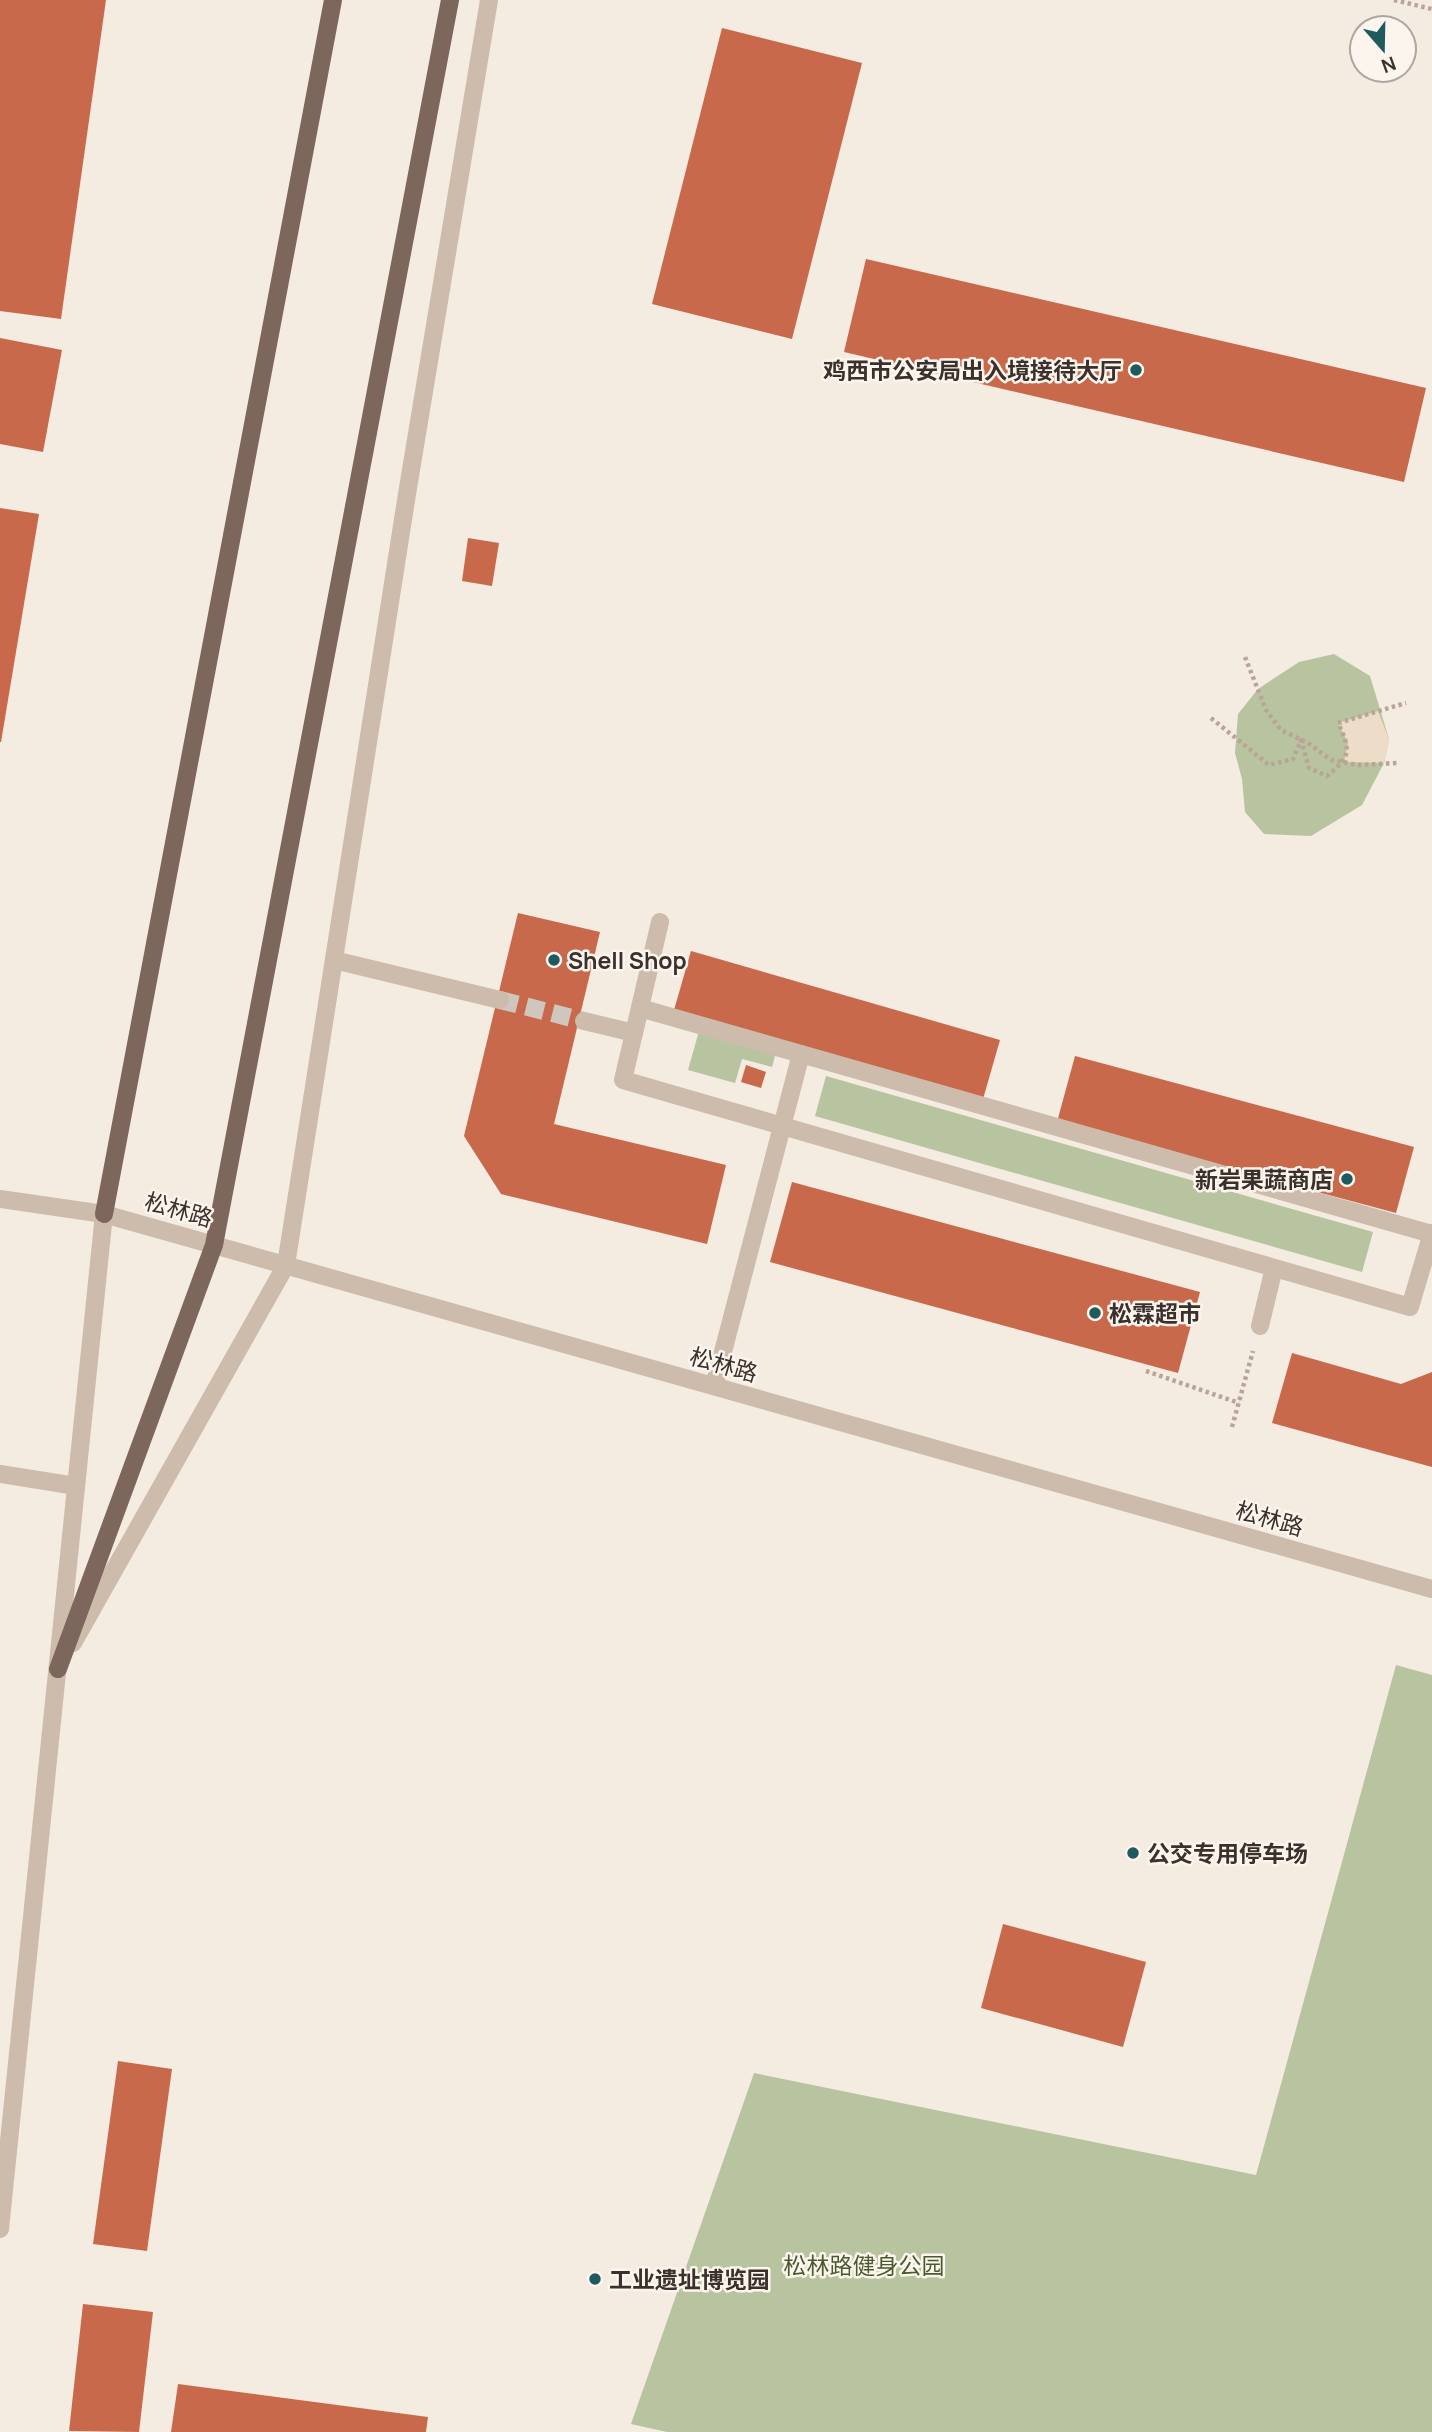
<svg xmlns="http://www.w3.org/2000/svg" width="1432" height="2432" viewBox="0 0 1432 2432" font-family="Manrope,'Noto Sans SC',sans-serif">
<style>
.green{fill:#b8c4a0}
.plaza{fill:#ecdcc8}
.building{fill:#c8694b}
.lines{fill:none;stroke-linecap:round;stroke-linejoin:round}
.minor-tunnel{stroke:#cfc6bd;stroke-width:18;stroke-dasharray:18 9;stroke-linecap:butt}
.path{stroke:#b9a596;stroke-width:4.5;stroke-dasharray:3.5 3.5;stroke-linecap:butt}
.service{stroke:#cdbbac;stroke-width:18}
.minor{stroke:#cdbbac;stroke-width:18}
.tertiary{stroke:#cdbbac;stroke-width:18}
.primary{stroke:#7d675c;stroke-width:18}
.poi-dot{fill:#1f5a5e;stroke:#fbf5ee;stroke-width:2.5}
.labels{text-anchor:middle;dominant-baseline:central;stroke-width:5;stroke-linejoin:round;paint-order:stroke}
.poi-label{font-size:23px;font-weight:bold;fill:#3b302b;stroke:#fbf5ee;text-anchor:start}
.street-label{font-size:23px;fill:#3b302b;stroke:#fbf5ee}
.park-label{font-size:23px;fill:#4a5a2e;stroke:#fbf5ee}
</style>
<rect width="100%" height="100%" fill="#f4ebe1"/>
<g class="green">
<path d="M 1334,654 L 1370,676 L 1389,739 L 1384,763 L 1362,805 L 1311,836 L 1264,834 L 1245,812 L 1242,779 L 1235,753 L 1238,714 L 1258,689 L 1299,662 Z"/>
<path d="M 699,1031 L 776,1052 L 772,1067 L 742,1059 L 735,1083 L 688,1070 Z"/>
<path d="M 826,1076 L 1373,1232 L 1362,1272 L 815,1116 Z"/>
<path d="M 1396,1665 L 1432,1675 L 1432,2432 L 667,2432 L 631,2424 L 754,2073 L 1256,2175 Z"/>
</g>
<path class="plaza" d="M 1378,711 L 1389,739 L 1384,763 L 1344,762 L 1348,743 L 1338,723 Z"/>
<g class="building">
<path d="M 0,0 L 106,0 L 61,319 L 0,311 Z"/>
<path d="M 722,28 L 862,63 L 792,339 L 652,304 Z"/>
<path d="M 866,259 L 1426,388 L 1404,482 L 844,352 Z"/>
<path d="M 0,338 L 62,350 L 43,452 L 0,444 Z"/>
<path d="M 0,508 L 39,514 L 1,742 L 0,742 Z"/>
<path d="M 468,538 L 499,543 L 492,586 L 462,581 Z"/>
<path d="M 518,913 L 600,932 L 554,1124 L 726,1165 L 707,1244 L 501,1194 L 464,1136 Z"/>
<path d="M 691,951 L 1000,1040 L 981,1106 L 672,1017 Z"/>
<path d="M 1075,1056 L 1414,1147 L 1396,1213 L 1057,1122 Z"/>
<path d="M 746,1065 L 766,1072 L 761,1088 L 741,1082 Z"/>
<path d="M 792,1182 L 1200,1292 L 1178,1373 L 770,1262 Z"/>
<path d="M 1292,1353 L 1401,1384 L 1432,1372 L 1432,1467 L 1272,1423 Z"/>
<path d="M 1003,1924 L 1146,1962 L 1123,2047 L 981,2008 Z"/>
<path d="M 118,2061 L 172,2069 L 147,2251 L 93,2244 Z"/>
<path d="M 83,2304 L 153,2312 L 139,2432 L 69,2431 Z"/>
<path d="M 178,2384 L 428,2417 L 426,2432 L 171,2432 Z"/>
</g>
<g class="lines">
<path class="minor-tunnel" d="M 500,1000 L 584,1021"/>
<g class="path">
<path d="M 1394,0 L 1432,9"/>
<path d="M 1245,657 L 1266,710 L 1281,730 L 1308,743 L 1331,760 L 1358,765 L 1398,763"/>
<path d="M 1211,718 L 1269,765 L 1293,759 L 1301,740 L 1309,768 L 1327,776 C 1351,757 1351,750 1338,723 L 1406,703"/>
<path d="M 1146,1371 L 1239,1403"/>
<path d="M 1232,1427 L 1253,1351"/>
</g>
<g class="service">
<path d="M 660,922 L 623,1080 L 1410,1307 L 1432,1233"/>
<path d="M 640,1008 L 1432,1234"/>
<path d="M 1260,1326 L 1274,1268"/>
<path d="M 73,1643 L 286,1265 L 407,494 L 489,0"/>
</g>
<g class="minor">
<path d="M 334,960 L 500,1000"/>
<path d="M 584,1021 L 634,1033"/>
<path d="M 714,1386 L 801,1054"/>
<path d="M 0,1474 L 76,1486"/>
</g>
<g class="tertiary">
<path d="M 0,1199 L 104,1214 L 1432,1589"/>
<path d="M 0,2229 L 104,1214"/>
</g>
<g class="primary">
<path d="M 104,1214 L 333,0"/>
<path d="M 58,1669 L 214,1245 L 450,0"/>
</g>
</g>
<g class="poi-dot">
<circle cx="1136" cy="370" r="7"/>
<circle cx="554" cy="960" r="7"/>
<circle cx="1347" cy="1179" r="7"/>
<circle cx="1095" cy="1313" r="7"/>
<circle cx="1133" cy="1853" r="7"/>
<circle cx="595" cy="2279" r="7"/>
</g>
<g class="labels">
<g class="poi-label">
<text x="1122" y="370" text-anchor="end">鸡西市公安局出入境接待大厅</text>
<text x="568" y="960">Shell Shop</text>
<text x="1333" y="1179" text-anchor="end">新岩果蔬商店</text>
<text x="1109" y="1313">松霖超市</text>
<text x="1147" y="1853">公交专用停车场</text>
<text x="609" y="2279">工业遗址博览园</text>
</g>
<g class="street-label">
<text transform="translate(179 1209) rotate(16)">松林路</text>
<text transform="translate(724 1364) rotate(16)">松林路</text>
<text transform="translate(1270 1518) rotate(16)">松林路</text>
</g>
<g class="park-label">
<text x="864" y="2265">松林路健身公园</text>
</g>
</g>
<g transform="translate(1383 49) rotate(160)"><circle r="33" fill="#fbf5ee" stroke="#aea6a0" stroke-width="2"/>
<path d="M0-5L12 26L0 18L-12 26Z" fill="#1f5a5e"/>
<text y="-10" font-size="19" font-weight="bold" text-anchor="middle" fill="#3b302b">N</text>
</g>
</svg>
